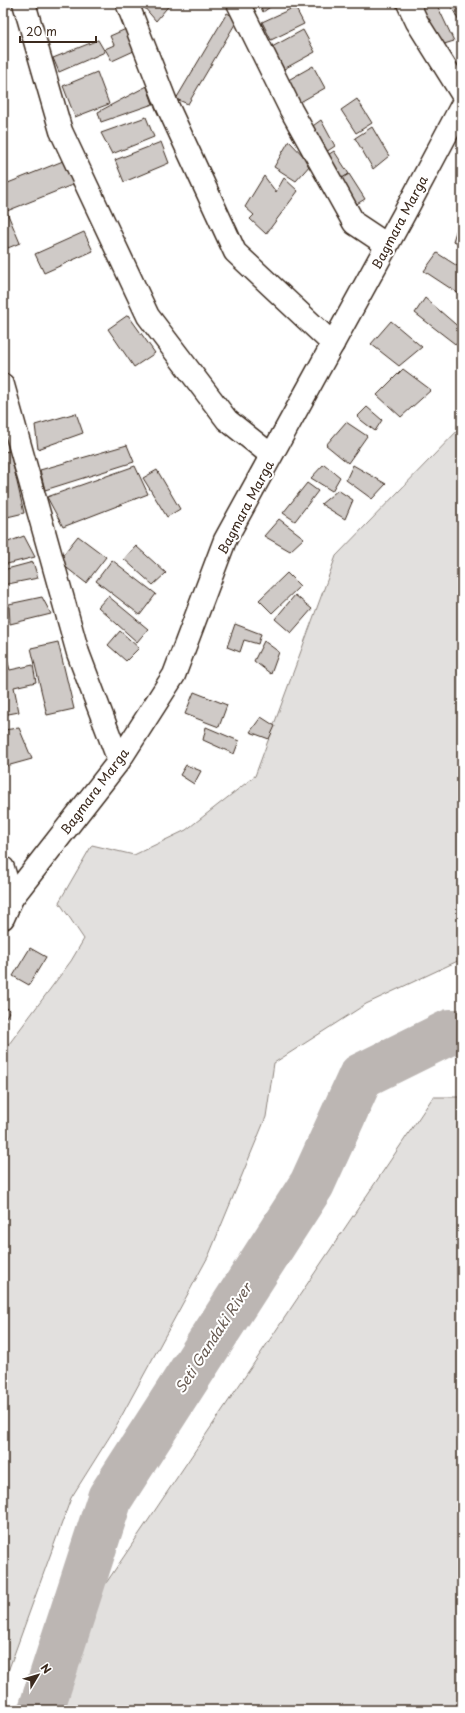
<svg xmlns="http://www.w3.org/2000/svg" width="465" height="1713" viewBox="0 0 465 1713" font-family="'Playpen Sans',sans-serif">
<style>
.green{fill:#e2e0de;stroke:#8e857e}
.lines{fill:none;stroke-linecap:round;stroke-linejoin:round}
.river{stroke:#bcb6b3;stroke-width:46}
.building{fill:#cfcac7;stroke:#3b2a1e}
.street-casing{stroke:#3b2a1e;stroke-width:25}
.secondary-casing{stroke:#3b2a1e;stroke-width:25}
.street{stroke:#fff;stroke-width:22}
.secondary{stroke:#fff;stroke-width:22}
.labels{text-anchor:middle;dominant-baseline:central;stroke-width:4;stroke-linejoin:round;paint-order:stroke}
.street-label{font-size:13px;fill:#3b2a1e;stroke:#fff}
.water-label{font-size:14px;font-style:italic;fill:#685b52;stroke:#fff}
</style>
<rect width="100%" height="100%" fill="#fff"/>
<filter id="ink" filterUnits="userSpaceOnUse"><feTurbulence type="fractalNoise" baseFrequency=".025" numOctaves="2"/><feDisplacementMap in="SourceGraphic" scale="8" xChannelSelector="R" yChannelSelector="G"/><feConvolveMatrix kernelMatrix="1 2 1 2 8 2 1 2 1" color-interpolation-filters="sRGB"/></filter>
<g filter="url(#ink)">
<g class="green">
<path d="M 462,426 L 462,959 L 366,1004 L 274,1063 L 266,1117 L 209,1255 L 115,1428 L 71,1498 L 3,1685 L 3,1052 L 71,961 L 84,939 L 59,902 L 92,845 L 134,855 L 186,830 L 255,776 L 336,556 Z"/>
<path d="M 433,1097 L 462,1097 L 462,1710 L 54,1710 L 61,1650 Z"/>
</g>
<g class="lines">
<path class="river" d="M 41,1710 L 110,1498 L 312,1184 L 361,1076 L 450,1032 L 462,1032"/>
</g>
<g class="building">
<path d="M 148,3 L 171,3 L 156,21 L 144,7 Z"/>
<path d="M 259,3 L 276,3 L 263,12 Z"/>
<path d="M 418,3 L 436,3 L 454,41 L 441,45 Z"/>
<path d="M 450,3 L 462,3 L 462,26 L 461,26 Z"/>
<path d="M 295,7 L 304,24 L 271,40 L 262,22 Z"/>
<path d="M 227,13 L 238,19 L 188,104 L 176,99 Z"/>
<path d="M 126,29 L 136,50 L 112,61 L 105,49 L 114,45 L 110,36 Z"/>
<path d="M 303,30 L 315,52 L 284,69 L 272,47 Z"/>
<path d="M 98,40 L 105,52 L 59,72 L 53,58 Z"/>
<path d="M 313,66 L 325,88 L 295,105 L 283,83 Z"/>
<path d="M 97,72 L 109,104 L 75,117 L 63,86 Z"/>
<path d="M 149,85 L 147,87 L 153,104 L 101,122 L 98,112 Z"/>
<path d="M 357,99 L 372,123 L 356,133 L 341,110 Z"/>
<path d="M 146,117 L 154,137 L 112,154 L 101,133 Z"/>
<path d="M 321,120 L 335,146 L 320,156 L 310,128 Z"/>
<path d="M 372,127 L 389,156 L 373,169 L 355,138 Z"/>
<path d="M 289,141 L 311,164 L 296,181 L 274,167 Z"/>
<path d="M 161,142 L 169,163 L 124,182 L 115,160 Z"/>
<path d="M 334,151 L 349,174 L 334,183 L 320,160 Z"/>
<path d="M 68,159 L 77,183 L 7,211 L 3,201 L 3,185 Z"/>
<path d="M 349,174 L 365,199 L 350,208 L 334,183 Z"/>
<path d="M 264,176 L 276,192 L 284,178 L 298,191 L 266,234 L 250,219 L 254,215 L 245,207 Z"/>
<path d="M 3,203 L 20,243 L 3,250 Z"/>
<path d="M 459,222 L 462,223 L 462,244 L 453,241 Z"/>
<path d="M 84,232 L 93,251 L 44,273 L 35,254 Z"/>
<path d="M 437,253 L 462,269 L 462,296 L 424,271 Z"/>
<path d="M 425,298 L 462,330 L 462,345 L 459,347 L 415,313 Z"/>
<path d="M 128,315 L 155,353 L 134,367 L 108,329 Z"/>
<path d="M 391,321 L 422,347 L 399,366 L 371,344 Z"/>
<path d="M 403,369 L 431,390 L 401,417 L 377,395 Z"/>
<path d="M 367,407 L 382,420 L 375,431 L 357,417 Z"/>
<path d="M 76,413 L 83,433 L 38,449 L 35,425 Z"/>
<path d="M 346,422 L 367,436 L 348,463 L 326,445 Z"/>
<path d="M 127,445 L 134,462 L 45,490 L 40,470 Z"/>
<path d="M 10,451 L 24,513 L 3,518 L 3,452 Z"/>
<path d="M 324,464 L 340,477 L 332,491 L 311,478 Z"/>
<path d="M 353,465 L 386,484 L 372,499 L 346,480 Z"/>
<path d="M 135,466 L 148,494 L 63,527 L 47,497 Z"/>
<path d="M 157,470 L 180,509 L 167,517 L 143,478 Z"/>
<path d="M 307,483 L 318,491 L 295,521 L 283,513 Z"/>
<path d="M 338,490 L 353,500 L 345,519 L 321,504 Z"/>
<path d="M 279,519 L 304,538 L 290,551 L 264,536 Z"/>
<path d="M 24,536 L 35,557 L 3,565 L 3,544 Z"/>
<path d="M 78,536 L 106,557 L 86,583 L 58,561 Z"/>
<path d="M 136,546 L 166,573 L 153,585 L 124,559 Z"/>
<path d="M 112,560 L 156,594 L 140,615 L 96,581 Z"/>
<path d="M 33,562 L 38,578 L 3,585 L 3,570 Z"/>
<path d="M 287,573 L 300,586 L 272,613 L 259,600 Z"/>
<path d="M 295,595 L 312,609 L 291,633 L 275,619 Z"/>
<path d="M 108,596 L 148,629 L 137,642 L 98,607 Z"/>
<path d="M 42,597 L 51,614 L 10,624 L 9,604 Z"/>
<path d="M 235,624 L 261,634 L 258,644 L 244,640 L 240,652 L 227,647 Z"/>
<path d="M 120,631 L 139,648 L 126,661 L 108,645 Z"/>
<path d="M 264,641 L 279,652 L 271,674 L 254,661 Z"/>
<path d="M 58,642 L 74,709 L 47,715 L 31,648 Z"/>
<path d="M 7,659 L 10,670 L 33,665 L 36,682 L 14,687 L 19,712 L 3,715 L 3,660 Z"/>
<path d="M 194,692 L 227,705 L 219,727 L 185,714 Z"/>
<path d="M 261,717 L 275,726 L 269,739 L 250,732 Z"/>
<path d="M 206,727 L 239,741 L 234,754 L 203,740 Z"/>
<path d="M 19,728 L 32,759 L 3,767 L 3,730 Z"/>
<path d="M 186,765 L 201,771 L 194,784 L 180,775 Z"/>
<path d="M 30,948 L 46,957 L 29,985 L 13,976 Z"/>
<path d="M 3,1006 L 10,1010 L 3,1022 Z"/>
</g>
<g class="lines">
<defs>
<g id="street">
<path d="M 24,3 L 61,131 L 148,316 L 227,420 L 271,455"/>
<path d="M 127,3 L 167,105 L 235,252 L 333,344"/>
<path d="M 238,3 L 291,110 L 354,223 L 387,245"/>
<path d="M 408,3 L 417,22 L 462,94"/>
<path d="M 3,385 L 78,653 L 119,761"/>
<path d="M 3,868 L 12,898"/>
</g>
<path id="secondary" d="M 3,918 L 12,898 L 119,761 L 174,675 L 225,540 L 403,216 L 462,105"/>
</defs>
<use href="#street" class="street-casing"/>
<use href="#secondary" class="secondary-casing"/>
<use href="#street" class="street"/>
<use href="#secondary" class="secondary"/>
</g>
</g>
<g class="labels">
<g class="street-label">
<text transform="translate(399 222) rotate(-62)">Bagmara Marga</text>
<text transform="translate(245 507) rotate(-62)">Bagmara Marga</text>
<text transform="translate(94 791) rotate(-53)">Bagmara Marga</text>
</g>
<g class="water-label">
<text transform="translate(213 1338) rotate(-57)">Seti Gandaki River</text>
</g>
</g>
<rect width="465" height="1713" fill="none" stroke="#fff" stroke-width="16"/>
<rect x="8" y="8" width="449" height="1697" fill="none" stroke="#3b2a1e" stroke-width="1.5" filter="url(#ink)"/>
<g transform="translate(38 1675) rotate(52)" stroke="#ffffff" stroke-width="3" paint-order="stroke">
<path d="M0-3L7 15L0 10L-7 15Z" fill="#3b2a1e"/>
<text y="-6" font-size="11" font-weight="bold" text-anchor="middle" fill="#3b2a1e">N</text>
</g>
<path d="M20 36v6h76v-6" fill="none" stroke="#3b2a1e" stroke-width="2"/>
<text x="26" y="36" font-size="12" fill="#3b2a1e" stroke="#ffffff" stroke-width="3" paint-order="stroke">20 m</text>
</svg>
